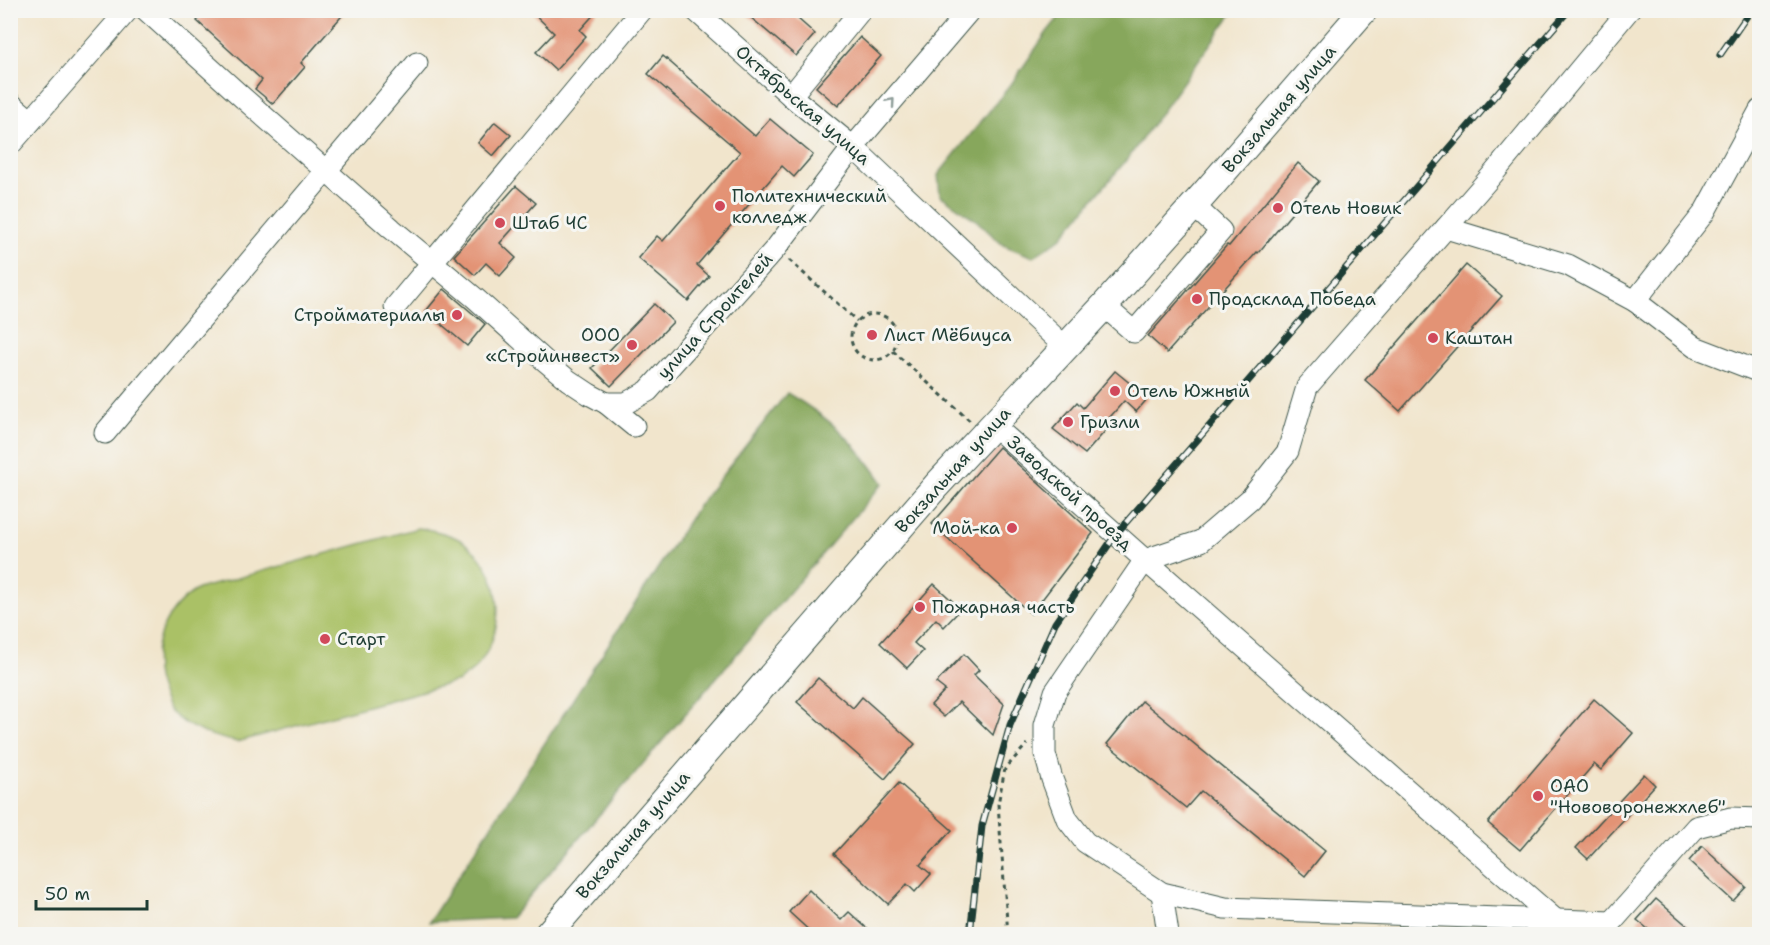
<svg xmlns="http://www.w3.org/2000/svg" width="1770" height="945" viewBox="0 0 1770 945" font-family="'Shantell Sans',sans-serif">
<style>
.green{fill:#aac166;stroke:#647f4d;stroke-width:1.5}
.forest{fill:#87a75b;stroke:#537248;stroke-width:1.5}
.building{fill:#e39374}
.lines{fill:none;stroke-linecap:round;stroke-linejoin:round}
.minor-casing{stroke:#3e564b;stroke-width:23}
.major-casing{stroke:#3e564b;stroke-width:29}
.path{stroke:#3e564b;stroke-width:3;stroke-dasharray:4.5 4.5;stroke-linecap:butt}
.minor{stroke:#fff;stroke-width:21}
.major{stroke:#fff;stroke-width:27}
.rail-casing{stroke:#1f3d34;stroke-width:7}
.rail{stroke:#f6f6f2;stroke-width:4.5;stroke-dasharray:14;stroke-linecap:butt}
.oneway{stroke:#8f9e9a}
.poi-dot{fill:#d1495b;stroke:#f6f6f2;stroke-width:2}
.labels{text-anchor:middle;dominant-baseline:central;stroke-width:6;stroke-linejoin:round;paint-order:stroke}
.street-label{font-size:18px;fill:#1f3d34;stroke:#f6f6f2}
.poi-label{font-size:18px;fill:#1f3d34;stroke:#f6f6f2;text-anchor:start}
</style>
<rect width="100%" height="100%" fill="#f6f6f2"/>
<filter id="ink" filterUnits="userSpaceOnUse"><feTurbulence type="fractalNoise" baseFrequency=".0167" numOctaves="2"/><feDisplacementMap in="SourceGraphic" scale="12" xChannelSelector="R" yChannelSelector="G"/><feConvolveMatrix kernelMatrix="1 2 1 2 8 2 1 2 1" color-interpolation-filters="sRGB"/></filter>
<filter id="wash" filterUnits="userSpaceOnUse"><feTurbulence type="fractalNoise" baseFrequency=".008" numOctaves="4" result="noise"/><feDisplacementMap in="SourceGraphic" scale="24" xChannelSelector="R" yChannelSelector="G"/><feGaussianBlur stdDeviation="1.35" result="paint"/><feColorMatrix in="noise" values="0 0 0 0 0 0 0 0 0 0 0 0 0 0 0 0 0 1.4 0 .05"/><feComposite in="paint" operator="in"/></filter>
<g filter="url(#wash)">
<rect width="100%" height="100%" fill="#f1e5cc"/>
<path class="green" d="M 418,528 C 433,530 449,533 462,541 C 504,570 509,628 477,666 C 472,672 465,676 459,681 L 237,742 C 214,737 189,730 171,712 C 167,708 165,701 163,696 C 145,656 161,611 198,589 Z"/>
<g class="forest">
<path d="M 1065,10 L 1234,11 L 1129,157 L 1060,239 L 1033,257 L 1003,245 L 977,221 L 940,195 L 938,175 L 1012,83 L 1047,32 Z"/>
<path d="M 787,393 C 831,419 854,440 883,483 L 511,918 L 429,922 L 698,506 Z"/>
</g>
<g id="blocks">
<g class="building">
<path d="M 206,10 L 347,10 L 301,63 L 305,67 L 273,104 L 255,89 L 262,80 L 197,21 Z"/>
<path d="M 530,10 L 598,10 L 580,30 L 586,36 L 556,70 L 536,52 L 554,33 Z"/>
<path d="M 742,10 L 788,10 L 815,34 L 796,56 Z"/>
<path d="M 860,37 L 881,56 L 838,106 L 816,87 Z"/>
<path d="M 663,56 L 755,136 L 770,119 L 813,155 L 794,177 L 782,166 L 697,265 L 709,276 L 688,301 L 638,258 L 657,236 L 663,241 L 740,152 L 648,74 Z"/>
<path d="M 495,122 L 511,135 L 493,156 L 478,143 Z"/>
<path d="M 1298,163 L 1319,181 L 1258,253 L 1257,252 L 1167,353 L 1148,336 L 1227,245 L 1229,246 Z"/>
<path d="M 516,186 L 536,203 L 500,243 L 516,258 L 500,276 L 486,263 L 475,275 L 454,256 Z"/>
<path d="M 1466,265 L 1502,296 L 1400,411 L 1365,380 Z"/>
<path d="M 444,289 L 485,324 L 467,346 L 426,311 Z"/>
<path d="M 654,304 L 673,322 L 611,386 L 592,368 Z"/>
<path d="M 1115,371 L 1148,398 L 1136,412 L 1124,401 L 1103,425 L 1107,429 L 1085,454 L 1053,429 L 1077,402 L 1083,408 Z"/>
<path d="M 999,447 L 1093,533 L 1031,614 L 932,524 Z"/>
<path d="M 934,584 L 961,609 L 944,627 L 936,619 L 914,643 L 923,651 L 907,668 L 880,643 Z"/>
<path d="M 964,654 L 979,670 L 974,675 L 1004,704 L 993,735 L 959,702 L 944,717 L 931,705 L 945,690 L 936,683 Z"/>
<path d="M 818,678 L 853,708 L 862,697 L 915,744 L 885,779 L 797,702 Z"/>
<path d="M 1594,699 L 1633,733 L 1601,770 L 1594,764 L 1520,850 L 1488,823 Z"/>
<path d="M 1142,701 L 1325,851 L 1305,876 L 1201,791 L 1186,808 L 1107,744 Z"/>
<path d="M 1644,774 L 1655,785 L 1588,859 L 1576,848 Z"/>
<path d="M 899,783 L 952,830 L 920,865 L 931,874 L 915,892 L 907,884 L 888,904 L 834,854 Z"/>
<path d="M 1702,846 L 1746,887 L 1733,901 L 1689,861 Z"/>
<path d="M 809,890 L 841,920 L 849,912 L 873,934 L 813,934 L 789,912 Z"/>
<path d="M 1656,899 L 1697,934 L 1654,934 L 1637,920 Z"/>
</g>
</g>
</g>
<g filter="url(#ink)">
<use href="#blocks" fill-opacity="0" stroke="#3e564b" stroke-width="1.5"/>
<g class="lines">
<defs>
<g id="minor">
<path d="M 146,10 L 242,97 L 392,229 L 475,298 L 544,360 L 568,380 L 589,394 L 606,403 L 634,426"/>
<path d="M 695,10 L 791,96 L 853,147 L 1066,348"/>
<path d="M 791,96 L 861,10"/>
<path d="M 10,103 L 31,121"/>
<path d="M 10,145 L 128,10"/>
<path d="M 1446,228 L 1568,265 L 1635,301 L 1704,213 L 1760,110"/>
<path d="M 1635,301 L 1695,347 L 1760,372"/>
<path d="M 1104,306 L 1134,332 L 1221,231 L 1194,206"/>
<path d="M 395,307 L 642,10"/>
<path d="M 606,403 L 626,403 L 648,391 L 776,248 L 853,147 L 970,10"/>
<path d="M 993,425 L 1145,560 L 1055,692 L 1045,725 L 1045,754 L 1052,779 L 1067,819 L 1085,842 L 1162,893 L 1225,908 L 1612,922 L 1696,827 L 1731,818 L 1760,819"/>
<path d="M 105,433 L 417,63"/>
<path d="M 1145,560 L 1201,541 L 1250,499 L 1288,451 L 1307,387 L 1493,174 L 1629,10"/>
<path d="M 1145,560 L 1559,923"/>
<path d="M 1162,893 L 1168,934"/>
</g>
<path id="major" d="M 548,934 L 936,486 L 1104,306 L 1205,193 L 1364,10"/>
</defs>
<use href="#minor" class="minor-casing"/>
<use href="#major" class="major-casing"/>
<g class="path">
<path d="M 789,260 L 857,321"/>
<circle cx="874" cy="337" r="23"/>
<path d="M 893,351 L 970,421"/>
<path d="M 1008,934 L 998,804 L 1005,769 L 1027,744"/>
</g>
<use href="#minor" class="minor"/>
<use href="#major" class="major"/>
<defs>
<g id="rail">
<path d="M 1720,55 L 1751,10"/>
<path d="M 970,934 L 982,826 L 1010,725 L 1055,623 L 1116,534 L 1569,10"/>
</g>
</defs>
<use href="#rail" class="rail-casing"/>
<use href="#rail" class="rail"/>
</g>
<defs><path id="oneway-chevron" d="M-2-3.5L2.5 0L-2 3.5" fill="none" stroke-width="1.6" stroke-linecap="round" stroke-linejoin="round" transform="scale(1.5)"/></defs>
<use class="oneway" href="#oneway-chevron" transform="translate(891 102) rotate(-49)"/>
</g>
<g class="poi-dot">
<circle cx="720" cy="206" r="6"/>
<circle cx="1278" cy="208" r="6"/>
<circle cx="500" cy="223" r="6"/>
<circle cx="1197" cy="299" r="6"/>
<circle cx="457" cy="315" r="6"/>
<circle cx="872" cy="335" r="6"/>
<circle cx="1433" cy="338" r="6"/>
<circle cx="632" cy="345" r="6"/>
<circle cx="1115" cy="391" r="6"/>
<circle cx="1068" cy="422" r="6"/>
<circle cx="1012" cy="528" r="6"/>
<circle cx="920" cy="607" r="6"/>
<circle cx="325" cy="639" r="6"/>
<circle cx="1538" cy="796" r="6"/>
</g>
<g class="labels">
<g class="street-label">
<text transform="translate(803 105) rotate(41)">Октябрьская улица</text>
<text transform="translate(1279 109) rotate(-49)">Вокзальная улица</text>
<text transform="translate(715 316) rotate(-48)">улица Строителей</text>
<text transform="translate(953 470) rotate(-48)">Вокзальная улица</text>
<text transform="translate(1070 493) rotate(42)">Заводской проезд</text>
<text transform="translate(633 835) rotate(-49)">Вокзальная улица</text>
</g>
<g class="poi-label">
<text x="732" y="196">Политехнический<tspan x="732" dy="21">колледж</tspan></text>
<text x="1290" y="208">Отель Новик</text>
<text x="512" y="223">Штаб ЧС</text>
<text x="1209" y="299">Продсклад Победа</text>
<text x="445" y="315" text-anchor="end">Стройматериалы</text>
<text x="620" y="335" text-anchor="end">ООО<tspan x="620" dy="21">«Стройинвест»</tspan></text>
<text x="884" y="335">Лист Мёбиуса</text>
<text x="1445" y="338">Каштан</text>
<text x="1127" y="391">Отель Южный</text>
<text x="1080" y="422">Гризли</text>
<text x="1000" y="528" text-anchor="end">Мой-ка</text>
<text x="932" y="607">Пожарная часть</text>
<text x="337" y="639">Старт</text>
<text x="1550" y="786">ОАО<tspan x="1550" dy="21">"Нововоронежхлеб"</tspan></text>
</g>
</g>
<rect width="1770" height="945" fill="none" stroke="#f6f6f2" stroke-width="36"/>
<path d="M36 900v9h111v-9" fill="none" stroke="#1f3d34" stroke-width="3"/>
<text x="45" y="900" font-size="18" fill="#1f3d34" stroke="#f6f6f2" stroke-width="4.5" paint-order="stroke">50 m</text>
</svg>
